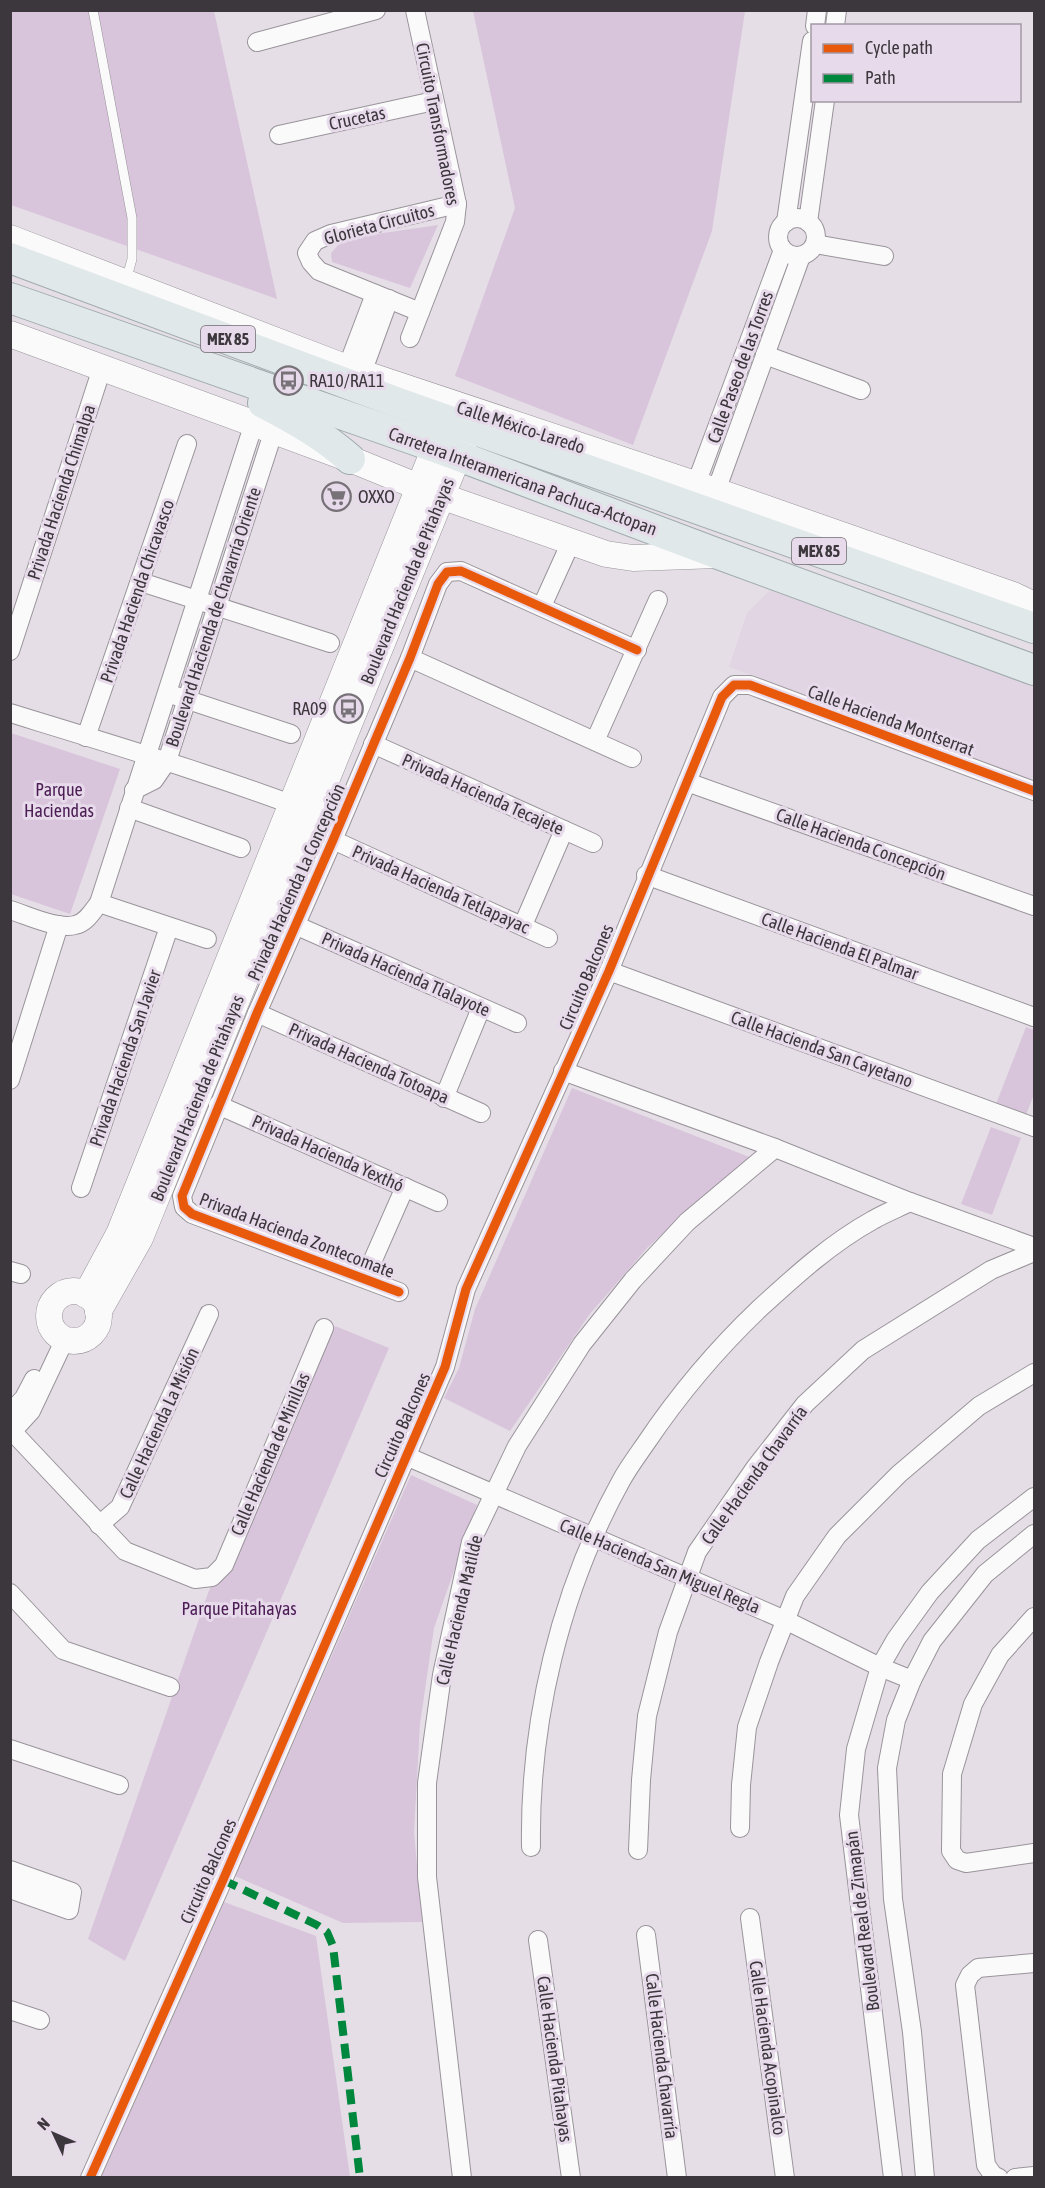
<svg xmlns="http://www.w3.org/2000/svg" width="1045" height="2188" viewBox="0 0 1045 2188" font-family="'Asap Condensed',sans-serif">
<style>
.built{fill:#e1d4e3}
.green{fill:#d8c4db}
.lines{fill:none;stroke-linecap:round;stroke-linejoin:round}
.lane-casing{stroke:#99949a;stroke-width:10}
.street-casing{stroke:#99949a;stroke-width:20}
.secondary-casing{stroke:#99949a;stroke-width:27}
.primary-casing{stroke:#9fabad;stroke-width:32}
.lane{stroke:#fbfafb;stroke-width:9}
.street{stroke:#fbfafb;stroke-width:18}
.secondary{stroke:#fbfafb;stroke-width:26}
.primary{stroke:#e1e8e9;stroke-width:30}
.quiet{stroke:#00873e;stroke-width:8;stroke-dasharray:15 8;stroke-linecap:butt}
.cycleway-casing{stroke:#e7daea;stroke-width:13}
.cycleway{stroke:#e8590c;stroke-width:9}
.labels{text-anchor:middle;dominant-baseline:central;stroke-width:6;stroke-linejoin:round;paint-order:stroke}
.shield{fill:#e7daea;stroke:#6f6871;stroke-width:1.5}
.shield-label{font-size:16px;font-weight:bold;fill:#3c373d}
.street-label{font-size:18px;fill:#3c373d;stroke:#e7daea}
.poi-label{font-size:18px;fill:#3c373d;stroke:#e7daea;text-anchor:start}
.park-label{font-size:18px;fill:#4b1d54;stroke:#e7daea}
</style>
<rect width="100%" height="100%" fill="#e5dee6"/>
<path class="built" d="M 775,585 L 1034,680 L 1034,781 L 729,667 L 747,613 Z"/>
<g class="green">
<path d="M 11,11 L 214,11 L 277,299 L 11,205 Z"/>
<path d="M 473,11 L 745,11 L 712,231 L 633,445 L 455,376 L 515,208 Z"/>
<path d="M 438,225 L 410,288 L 332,262 L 331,253 L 341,242 L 370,235 Z"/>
<path d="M 11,733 L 120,769 L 70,914 L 11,894 Z"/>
<path d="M 1026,1027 L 1034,1030 L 1034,1094 L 1026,1115 L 996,1104 Z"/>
<path d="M 572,1088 L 752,1158 L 735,1169 L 648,1247 L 589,1315 L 510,1431 L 444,1398 L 459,1368 L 475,1309 Z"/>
<path d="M 991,1127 L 1021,1138 L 992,1215 L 961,1204 Z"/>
<path d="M 335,1326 L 389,1348 L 125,1961 L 88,1939 L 208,1593 Z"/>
<path d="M 411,1475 L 477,1505 L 434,1628 L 420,1724 L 414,1832 L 422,1922 L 343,1923 L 235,1876 Z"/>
<path d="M 224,1902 L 316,1936 L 350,2177 L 101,2177 Z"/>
</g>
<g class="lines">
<defs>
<path id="lane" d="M 93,10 L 132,218 L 132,259 L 126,281"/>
<g id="street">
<path d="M 815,26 L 817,10"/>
<path d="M 835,26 L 837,10"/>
<path d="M 257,42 L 376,10"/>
<path d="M 279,135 L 434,101"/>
<circle cx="797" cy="237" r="19"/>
<path d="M 786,222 L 812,41"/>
<path d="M 808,222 L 825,100"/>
<path d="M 815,244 L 884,256"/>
<path d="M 420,312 L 319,271 L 311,262 L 307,253 L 315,241 L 331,234 L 457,204"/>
<path d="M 410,338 L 455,222 L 457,204 L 415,10"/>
<path d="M 765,355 L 861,390"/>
<path d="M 347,368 L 375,294"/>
<path d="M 362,373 L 389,299"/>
<path d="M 696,484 L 783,250"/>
<path d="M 716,491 L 801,256"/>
<path d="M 141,582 L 330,643"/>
<path d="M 542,606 L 571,542"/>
<path d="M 10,651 L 102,368"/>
<path d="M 410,658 L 632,758"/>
<path d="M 176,696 L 291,734"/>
<path d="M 10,713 C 121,747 232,780 340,823"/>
<path d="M 86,737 L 187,444"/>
<path d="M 595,741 L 658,600"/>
<path d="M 373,744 L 593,843"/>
<path d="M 687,782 L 1034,906"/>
<path d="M 134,790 L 154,780 L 167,761 L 274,430"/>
<path d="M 129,808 L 241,848"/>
<path d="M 333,840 L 548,938"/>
<path d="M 646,875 L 1034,1017"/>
<path d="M 99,903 L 207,939"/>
<path d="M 10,910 C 27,915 58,930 75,925 C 86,923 92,912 99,903 L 254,423"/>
<path d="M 295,925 L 517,1023"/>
<path d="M 523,925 L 564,830"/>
<path d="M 609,971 L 1034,1127"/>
<path d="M 257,1013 L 481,1113"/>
<path d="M 563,1071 L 775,1148 L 910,1202 L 1034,1247"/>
<path d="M 10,1080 L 59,925"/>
<path d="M 444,1098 L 481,1008"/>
<path d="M 218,1105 L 438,1202"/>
<path d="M 81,1188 L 169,927"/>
<path d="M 10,1271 L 21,1274"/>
<path d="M 365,1278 L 405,1187"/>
<path d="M 399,1292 L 192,1214 L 184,1207 L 182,1196 L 257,1013 L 333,840 L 410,658 L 438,584 L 447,572 L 461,571 L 637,650"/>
<path d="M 10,1413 L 24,1398 L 34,1379"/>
<path d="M 10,1429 L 125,1551 L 195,1579 L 212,1577 L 224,1565 L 324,1328"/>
<path d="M 10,1434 L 31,1411 L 65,1339"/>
<path d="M 406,1456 L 785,1620 L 880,1667 L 912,1680"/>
<path d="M 99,1525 L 120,1507 L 209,1314"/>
<path d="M 10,1593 L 63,1650 L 170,1687"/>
<path d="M 1034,1617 L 1000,1655 L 973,1704 L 952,1774 L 951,1851 L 957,1860 L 966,1863 L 1034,1853"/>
<path d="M 10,1749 L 119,1785"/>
<path d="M 740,1828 L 741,1785 L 747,1727 L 769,1662 L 795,1596 L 837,1536 L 899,1474 L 979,1406 L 1034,1373"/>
<path d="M 531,1847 C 529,1722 560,1591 621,1481 C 628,1468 637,1456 646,1443 C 679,1394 716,1350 759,1309 C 794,1277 831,1243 873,1220 C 885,1213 898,1208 910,1202"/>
<path d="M 638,1850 L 641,1780 L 647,1716 L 668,1632 L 697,1552 L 755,1468 L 805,1404 L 863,1350 L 991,1270 L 1034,1252"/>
<path d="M 10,1870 L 72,1892 L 69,1910 L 10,1889"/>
<path d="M 750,1918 L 785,2178"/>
<path d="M 646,1935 L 677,2178"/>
<path d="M 538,1940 L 571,2178"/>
<path d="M 10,2010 L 40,2020"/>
<path d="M 90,2178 L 223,1880 L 445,1367 L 466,1289 L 609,971 L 722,697 L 734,685 L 750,685 L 1034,791"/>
<path d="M 462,2178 L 427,1877 L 427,1783 L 442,1675 L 471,1542 L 517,1446 L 582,1344 L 633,1280 L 687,1222 L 775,1148"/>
<path d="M 893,2178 L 849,1815 L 856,1749 L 880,1667 L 896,1639 L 930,1592 L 978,1540 L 1034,1497"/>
<path d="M 925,2178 L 912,2032 L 893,1899 L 887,1768 L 896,1720 L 912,1680 L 932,1641 L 985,1574 L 1034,1534"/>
<path d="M 999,2178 L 993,2175 L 986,2165 L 965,1985 L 970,1975 L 978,1968 L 1034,1963"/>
<path d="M 1015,2178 L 1034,2176"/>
</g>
<g id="secondary">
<path d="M 10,238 L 347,368 L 716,491 L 1013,595 L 1034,605"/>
<path d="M 10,334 L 350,459 L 441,496 L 606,554 L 633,558 L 717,555"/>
<circle cx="74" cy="1316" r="25"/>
<path d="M 86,1295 L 119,1234 L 442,430"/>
<path d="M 98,1312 L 140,1238 L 465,439"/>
</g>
<g id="primary">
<path d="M 10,258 L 396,402 L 1034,628"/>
<path d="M 10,298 L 435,447 L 721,555 L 1034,670"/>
<path d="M 263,403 C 294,419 323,435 350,459"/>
</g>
</defs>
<use href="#lane" class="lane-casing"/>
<use href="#street" class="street-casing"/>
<use href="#secondary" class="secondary-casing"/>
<use href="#primary" class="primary-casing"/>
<use href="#lane" class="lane"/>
<use href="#street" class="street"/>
<use href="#secondary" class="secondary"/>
<use href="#primary" class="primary"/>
<path class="quiet" d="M 223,1880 L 317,1925 L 327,1932 L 333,1946 L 360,2178"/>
<defs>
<g id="cycleway">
<path d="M 399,1292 L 192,1214 L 184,1207 L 182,1196 L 257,1013 L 333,840 L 410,658 L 438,584 L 447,572 L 461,571 L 637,650"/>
<path d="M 90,2178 L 223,1880 L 445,1367 L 466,1289 L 609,971 L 722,697 L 734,685 L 750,685 L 1034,791"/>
</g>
</defs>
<use href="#cycleway" class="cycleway-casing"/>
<use href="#cycleway" class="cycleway"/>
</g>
<defs>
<symbol id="bus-ring" viewBox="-11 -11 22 22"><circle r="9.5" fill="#e7daea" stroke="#777178" stroke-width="1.5"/><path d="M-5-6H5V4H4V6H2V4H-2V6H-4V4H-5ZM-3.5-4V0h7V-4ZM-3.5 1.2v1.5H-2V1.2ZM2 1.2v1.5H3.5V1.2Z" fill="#777178"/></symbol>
<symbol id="supermarket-ring" viewBox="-11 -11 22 22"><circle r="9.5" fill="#e7daea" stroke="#777178" stroke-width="1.5"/><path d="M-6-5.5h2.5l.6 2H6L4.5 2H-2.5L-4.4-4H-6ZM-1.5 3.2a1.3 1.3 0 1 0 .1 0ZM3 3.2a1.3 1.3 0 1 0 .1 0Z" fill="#777178"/></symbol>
</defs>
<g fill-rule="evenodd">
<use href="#bus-ring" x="272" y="364" width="33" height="33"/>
<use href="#supermarket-ring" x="320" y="480" width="33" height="33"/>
<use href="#bus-ring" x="332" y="692" width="33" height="33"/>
</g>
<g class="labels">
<g class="shield">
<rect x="201" y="326" width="54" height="26" rx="4.5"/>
<rect x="792" y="538" width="54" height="26" rx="4.5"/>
</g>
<g class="shield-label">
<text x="228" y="339">MEX 85</text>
<text x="819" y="551">MEX 85</text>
</g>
<g class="street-label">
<text transform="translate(357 118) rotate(-12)">Crucetas</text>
<text transform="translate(438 124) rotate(79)">Circuito Transformadores</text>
<text transform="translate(379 224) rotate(-15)">Glorieta Circuitos</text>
<text transform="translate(740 367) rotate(-70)">Calle Paseo de las Torres</text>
<text transform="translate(521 427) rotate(18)">Calle México-Laredo</text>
<text transform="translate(523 481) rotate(20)">Carretera Interamericana Pachuca-Actopan</text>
<text transform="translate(61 492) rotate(-72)">Privada Hacienda Chimalpa</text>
<text transform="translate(407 581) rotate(-68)">Boulevard Hacienda de Pitahayas</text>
<text transform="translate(137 591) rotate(-71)">Privada Hacienda Chicavasco</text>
<text transform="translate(213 617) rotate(-72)">Boulevard Hacienda de Chavarría Oriente</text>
<text transform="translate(891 720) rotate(20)">Calle Hacienda Montserrat</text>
<text transform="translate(483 794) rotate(24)">Privada Hacienda Tecajete</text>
<text transform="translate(861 844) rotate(20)">Calle Hacienda Concepción</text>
<text transform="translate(296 882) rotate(-66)">Privada Hacienda La Concepción</text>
<text transform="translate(441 889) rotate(24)">Privada Hacienda Tetlapayac</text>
<text transform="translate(840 946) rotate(20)">Calle Hacienda El Palmar</text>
<text transform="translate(406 974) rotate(24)">Privada Hacienda Tlalayote</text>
<text transform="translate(586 977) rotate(-67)">Circuito Balcones</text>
<text transform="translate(822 1049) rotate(20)">Calle Hacienda San Cayetano</text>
<text transform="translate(125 1058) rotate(-71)">Privada Hacienda San Javier</text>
<text transform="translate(369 1063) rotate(24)">Privada Hacienda Totoapa</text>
<text transform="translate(197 1098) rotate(-68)">Boulevard Hacienda de Pitahayas</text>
<text transform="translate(328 1153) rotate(24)">Privada Hacienda Yexthó</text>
<text transform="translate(297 1235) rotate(21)">Privada Hacienda Zontecomate</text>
<text transform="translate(159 1423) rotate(-65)">Calle Hacienda La Misión</text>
<text transform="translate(402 1425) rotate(-66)">Circuito Balcones</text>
<text transform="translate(270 1454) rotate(-67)">Calle Hacienda de Minillas</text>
<text transform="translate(754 1475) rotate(-54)">Calle Hacienda Chavarría</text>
<text transform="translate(660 1566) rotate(23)">Calle Hacienda San Miguel Regla</text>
<text transform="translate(459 1610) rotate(-77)">Calle Hacienda Matilde</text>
<text transform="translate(208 1871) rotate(-66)">Circuito Balcones</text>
<text transform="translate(862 1921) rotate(-97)">Boulevard Real de Zimapán</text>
<text transform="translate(768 2048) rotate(82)">Calle Hacienda Acopinalco</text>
<text transform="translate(662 2056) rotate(83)">Calle Hacienda Chavarría</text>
<text transform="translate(555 2059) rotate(82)">Calle Hacienda Pitahayas</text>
</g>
<g class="poi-label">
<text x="309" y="380">RA10/RA11</text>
<text x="358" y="496">OXXO</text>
<text x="327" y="708" text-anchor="end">RA09</text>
</g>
<g class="park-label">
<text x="59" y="789">Parque<tspan x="59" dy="21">Haciendas</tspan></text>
<text x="239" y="1608">Parque Pitahayas</text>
</g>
</g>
<rect width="1045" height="2188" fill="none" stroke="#3c373d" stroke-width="24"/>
<rect x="811" y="24" width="210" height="78" fill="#e7daea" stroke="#a399a5" stroke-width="1.5"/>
<rect x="823" y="44" width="30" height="9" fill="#e8590c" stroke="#a399a5" stroke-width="1.5"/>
<text x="865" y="54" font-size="18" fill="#3c373d">Cycle path</text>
<rect x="823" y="74" width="30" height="9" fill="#00873e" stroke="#a399a5" stroke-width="1.5"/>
<text x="865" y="84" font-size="18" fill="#3c373d">Path</text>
<g transform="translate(54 2134) rotate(314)" stroke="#e7daea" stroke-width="4.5" paint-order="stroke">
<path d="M0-4.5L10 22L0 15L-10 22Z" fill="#3c373d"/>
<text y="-9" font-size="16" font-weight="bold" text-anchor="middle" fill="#3c373d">N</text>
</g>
</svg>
